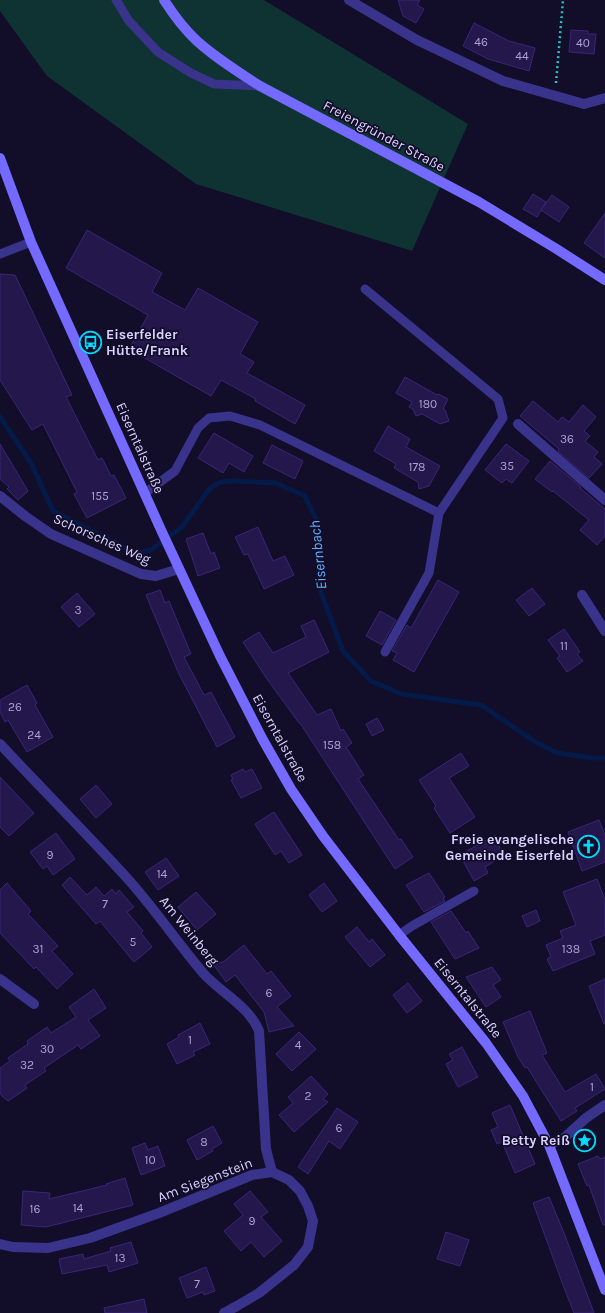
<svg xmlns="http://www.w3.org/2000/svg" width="605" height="1313" viewBox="0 0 605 1313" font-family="Karla,sans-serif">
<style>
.green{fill:#0f3232}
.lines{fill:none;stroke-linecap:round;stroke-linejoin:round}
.stream{stroke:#041a49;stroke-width:5}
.building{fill:#23174b;stroke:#3a2679}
.path{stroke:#22c5c2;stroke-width:2.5;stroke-dasharray:2 3;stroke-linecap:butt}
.service{stroke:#3a338c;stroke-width:9}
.minor{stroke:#3a338c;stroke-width:10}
.secondary{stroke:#746aff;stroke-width:10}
.labels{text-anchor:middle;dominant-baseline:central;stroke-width:3.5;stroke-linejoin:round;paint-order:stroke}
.number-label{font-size:12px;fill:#aca4d2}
.street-label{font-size:14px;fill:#dad3ff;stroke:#120d28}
.poi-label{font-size:14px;font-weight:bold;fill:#dad3ff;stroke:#120d28;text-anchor:end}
.water-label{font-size:15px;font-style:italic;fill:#61afff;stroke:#120d28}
</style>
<rect width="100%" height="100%" fill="#120d28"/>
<path class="green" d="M 0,0 L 264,0 L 468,124 L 412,251 L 196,184 L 47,76 L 0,11 Z"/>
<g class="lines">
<path class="stream" d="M 0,417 L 31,463 L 53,511 L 137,554 L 151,550 L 182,527 L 210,488 L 221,482 L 232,481 L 276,483 L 305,496 L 316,519 L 320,590 L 343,651 L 371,681 L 402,694 L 481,705 L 537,743 L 557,753 L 593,758 L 605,758"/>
</g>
<g class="building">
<path d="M 398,0 L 420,0 L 417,5 L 424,9 L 416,23 L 403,16 Z"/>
<path d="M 474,23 L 509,41 L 535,48 L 529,71 L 488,59 L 463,46 Z"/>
<path d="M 571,30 L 588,31 L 588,34 L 596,34 L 594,54 L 569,52 Z"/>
<path d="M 533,194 L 546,202 L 537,217 L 523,209 Z"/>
<path d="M 552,195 L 569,207 L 559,222 L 541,210 Z"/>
<path d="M 605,213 L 605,258 L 584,243 Z"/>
<path d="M 87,230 L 162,273 L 152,292 L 185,310 L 198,288 L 258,322 L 240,354 L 254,362 L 247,373 L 305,405 L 295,424 L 255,401 L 256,399 L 221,380 L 211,396 L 129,349 L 148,315 L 66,268 Z"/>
<path d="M 0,274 L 15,275 L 72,395 L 66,397 L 98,460 L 102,458 L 111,476 L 114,475 L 126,498 L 87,518 L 74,494 L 77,492 L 43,424 L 32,430 L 0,380 Z"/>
<path d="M 405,377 L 437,395 L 438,394 L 448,399 L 443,409 L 445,410 L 449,421 L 440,424 L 422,414 L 416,416 L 413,409 L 409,407 L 412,402 L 396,393 Z"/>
<path d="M 533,401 L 558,422 L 562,417 L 569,422 L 583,405 L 596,417 L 584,431 L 590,436 L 585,441 L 598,452 L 594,457 L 602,464 L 589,478 L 558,451 L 559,449 L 520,416 Z"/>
<path d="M 388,426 L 410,439 L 406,447 L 440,466 L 429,486 L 419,489 L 418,482 L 394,468 L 396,464 L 374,451 Z"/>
<path d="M 214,433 L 253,456 L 244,472 L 229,463 L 223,473 L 198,458 Z"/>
<path d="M 0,444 L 28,491 L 18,500 L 7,489 L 9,487 L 0,479 Z"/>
<path d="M 506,444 L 529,461 L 512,483 L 506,479 L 502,483 L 485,470 Z"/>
<path d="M 272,445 L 303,461 L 295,479 L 263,463 Z"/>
<path d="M 550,461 L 581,487 L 580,488 L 605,509 L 605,536 L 597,545 L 580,530 L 589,520 L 553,491 L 552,492 L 535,479 Z"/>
<path d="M 258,527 L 273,561 L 285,556 L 294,575 L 264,589 L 248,554 L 244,555 L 235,537 Z"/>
<path d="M 203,533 L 211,554 L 214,552 L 220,568 L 198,576 L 186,539 Z"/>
<path d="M 438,580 L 459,592 L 414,672 L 393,660 L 397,653 L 392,651 L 407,625 L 411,628 Z"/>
<path d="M 532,588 L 545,604 L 529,616 L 516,600 Z"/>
<path d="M 160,590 L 165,603 L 169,601 L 191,654 L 184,657 L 204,695 L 211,692 L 235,737 L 217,747 L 178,672 L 146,595 Z"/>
<path d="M 77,593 L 95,614 L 79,627 L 61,607 Z"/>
<path d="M 380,611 L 396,620 L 382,645 L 366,636 Z"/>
<path d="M 314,620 L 329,652 L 288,673 L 317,715 L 331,709 L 341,731 L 343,729 L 352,743 L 346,747 L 364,775 L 358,779 L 399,840 L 401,839 L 413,857 L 395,869 L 300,723 L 299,723 L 267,679 L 243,642 L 259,632 L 273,653 L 306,637 L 301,626 Z"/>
<path d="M 564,629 L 580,652 L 577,654 L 583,661 L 567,672 L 557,658 L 560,656 L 548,640 Z"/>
<path d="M 27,685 L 37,703 L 35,705 L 53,737 L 27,752 L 8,720 L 5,722 L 0,712 L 0,700 Z"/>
<path d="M 377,718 L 384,730 L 372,736 L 366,724 Z"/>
<path d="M 461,753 L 469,766 L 449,778 L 475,817 L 450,833 L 434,808 L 436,806 L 419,780 Z"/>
<path d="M 243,769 L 245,772 L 252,769 L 262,788 L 241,798 L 231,780 L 233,779 L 231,775 Z"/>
<path d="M 0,777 L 34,813 L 9,836 L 0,827 Z"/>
<path d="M 96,785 L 112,804 L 96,818 L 80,799 Z"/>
<path d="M 274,812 L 302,855 L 289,863 L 281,851 L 275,855 L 255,824 Z"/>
<path d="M 599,820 L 605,835 L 605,862 L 582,871 L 568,832 Z"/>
<path d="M 56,833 L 75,859 L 53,875 L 47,866 L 43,869 L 30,852 Z"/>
<path d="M 495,835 L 501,851 L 495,854 L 498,859 L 485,867 L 488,873 L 474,881 L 460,855 Z"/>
<path d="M 166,858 L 179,876 L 158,890 L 145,872 Z"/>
<path d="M 429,873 L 445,897 L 443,898 L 445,901 L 424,912 L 406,885 Z"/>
<path d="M 70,877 L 87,895 L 96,887 L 104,896 L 112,889 L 116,894 L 119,890 L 134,907 L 127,912 L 143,931 L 141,933 L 152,947 L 134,962 L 100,921 L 96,924 L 62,885 Z"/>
<path d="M 597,879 L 605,900 L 605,935 L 590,941 L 595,954 L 553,971 L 547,959 L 551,957 L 546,945 L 563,938 L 560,931 L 576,925 L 563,892 Z"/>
<path d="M 7,883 L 31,911 L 28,914 L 58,946 L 52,951 L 73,974 L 57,989 L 36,967 L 34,969 L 0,933 L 0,890 Z"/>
<path d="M 324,883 L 337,901 L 322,912 L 309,895 Z"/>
<path d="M 196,892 L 216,914 L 197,930 L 178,907 Z"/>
<path d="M 536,910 L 540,921 L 527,927 L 522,916 Z"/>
<path d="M 451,911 L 466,933 L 468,931 L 479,948 L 455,959 L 431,922 Z"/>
<path d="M 357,927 L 369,942 L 372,939 L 385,955 L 370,967 L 345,937 Z"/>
<path d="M 244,945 L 267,974 L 271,971 L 291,996 L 277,1007 L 294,1026 L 269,1032 L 264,1012 L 235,975 L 226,982 L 213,964 L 223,962 Z"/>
<path d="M 492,967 L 501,980 L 493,985 L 501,997 L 486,1007 L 466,977 Z"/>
<path d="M 605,979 L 605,1024 L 604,1024 L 589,986 Z"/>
<path d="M 408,983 L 422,1001 L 407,1013 L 393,995 Z"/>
<path d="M 94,989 L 106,1008 L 88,1020 L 100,1036 L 81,1049 L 78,1045 L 44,1068 L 46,1071 L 25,1085 L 27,1088 L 8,1101 L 3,1097 L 0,1093 L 0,1068 L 10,1061 L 8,1058 L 28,1044 L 27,1041 L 47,1027 L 51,1033 L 76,1017 L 69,1007 Z"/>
<path d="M 530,1011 L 547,1053 L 542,1055 L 565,1092 L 596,1074 L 605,1089 L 575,1108 L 577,1111 L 561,1121 L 527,1067 L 525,1068 L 518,1057 L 503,1022 Z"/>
<path d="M 200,1023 L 210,1044 L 193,1052 L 195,1055 L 177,1064 L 167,1044 L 179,1037 L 178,1035 Z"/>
<path d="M 299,1032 L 316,1049 L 292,1071 L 276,1054 Z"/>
<path d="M 462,1047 L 478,1077 L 458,1087 L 446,1064 L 453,1060 L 449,1054 Z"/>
<path d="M 311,1076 L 328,1094 L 323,1099 L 328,1102 L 294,1132 L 279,1115 L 293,1103 L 288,1097 Z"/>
<path d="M 510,1105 L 535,1164 L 515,1173 L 502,1142 L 497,1144 L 491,1130 L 498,1127 L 492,1113 Z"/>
<path d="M 337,1108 L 358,1122 L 340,1149 L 329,1141 L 308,1174 L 298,1167 Z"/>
<path d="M 213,1126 L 222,1143 L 212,1149 L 213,1151 L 197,1160 L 187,1140 Z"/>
<path d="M 145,1143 L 148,1150 L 158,1146 L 165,1166 L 141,1175 L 132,1148 Z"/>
<path d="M 598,1156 L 600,1159 L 605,1157 L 605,1225 L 603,1225 L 589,1185 L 587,1186 L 578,1164 Z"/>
<path d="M 125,1178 L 133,1205 L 46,1227 L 21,1225 L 23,1191 L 50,1193 L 49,1199 L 107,1185 L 106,1184 Z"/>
<path d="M 250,1191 L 268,1212 L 261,1217 L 282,1241 L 264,1257 L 251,1242 L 241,1251 L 224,1231 L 243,1215 L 234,1204 Z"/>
<path d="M 549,1197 L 564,1233 L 594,1313 L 574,1313 L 563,1285 L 533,1203 Z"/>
<path d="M 446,1232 L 469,1240 L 460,1266 L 437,1259 Z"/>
<path d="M 131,1242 L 138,1263 L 109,1272 L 107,1265 L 62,1274 L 59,1259 L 83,1254 L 84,1259 L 111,1251 L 110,1248 Z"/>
<path d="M 206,1267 L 215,1291 L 204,1295 L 203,1292 L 187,1298 L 179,1278 Z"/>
<path d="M 144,1299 L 147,1313 L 105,1313 L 104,1308 Z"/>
</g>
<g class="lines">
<path class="path" d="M 556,83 L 563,0"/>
<g class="service">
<path d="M 116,0 L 129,21 L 158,52 L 191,73 L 214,84 L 260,86"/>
<path d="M 0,254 L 31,242"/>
<path d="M 145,493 L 175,471 L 198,428 L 209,418 L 230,416 L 260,425 L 439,513 L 503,418 L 498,399 L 365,289"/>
<path d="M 385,652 L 429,573 L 439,513"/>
<path d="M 399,935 L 412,926 L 474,891"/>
</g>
<g class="minor">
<path d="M 349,0 L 417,40 L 503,81 L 584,104 L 605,98"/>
<path d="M 518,424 L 605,500"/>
<path d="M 0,496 L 25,516 L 51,534 L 141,574 L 156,576 L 179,569"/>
<path d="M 582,595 L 605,631"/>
<path d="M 0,744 C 42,789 86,833 127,878 C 154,908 177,942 203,973 C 221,993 249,1006 259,1031 L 266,1149 L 272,1172"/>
<path d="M 0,979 L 34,1004"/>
<path d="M 549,1145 L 564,1138 L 586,1118 L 605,1105"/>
<path d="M 0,1244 L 13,1247 L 48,1248 L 90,1238 L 159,1213 L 252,1175 L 272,1172 L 289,1180 L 300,1191 L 308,1206 L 313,1221 L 308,1247 L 294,1265 L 259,1293 L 237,1306 L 224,1313"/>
</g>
<g class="secondary">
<path d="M 164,0 C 173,14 184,29 197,41 C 216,58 238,72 260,86 L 479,202 L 555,248 L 605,280"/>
<path d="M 0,158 L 31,242 L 162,532 L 220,656 L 263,740 L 291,789 L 323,836 L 399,935 L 486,1043 L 523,1096 L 549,1145 L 605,1290"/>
</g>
</g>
<defs>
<symbol id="bus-ring" viewBox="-11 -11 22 22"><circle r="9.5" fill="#120d28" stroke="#00dafe" stroke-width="1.5"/><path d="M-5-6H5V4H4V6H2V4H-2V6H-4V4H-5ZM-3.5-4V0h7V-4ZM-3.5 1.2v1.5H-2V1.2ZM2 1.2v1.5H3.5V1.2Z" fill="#00dafe"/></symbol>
<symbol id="church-ring" viewBox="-11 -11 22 22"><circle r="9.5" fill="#120d28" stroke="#00dafe" stroke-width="1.5"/><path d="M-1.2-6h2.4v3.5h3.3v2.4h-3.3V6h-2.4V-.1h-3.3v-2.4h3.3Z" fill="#00dafe"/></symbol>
<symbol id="sight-ring" viewBox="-11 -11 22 22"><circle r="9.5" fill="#120d28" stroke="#00dafe" stroke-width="1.5"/><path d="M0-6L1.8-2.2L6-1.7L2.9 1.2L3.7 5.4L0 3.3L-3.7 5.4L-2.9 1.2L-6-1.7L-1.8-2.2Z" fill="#00dafe"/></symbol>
</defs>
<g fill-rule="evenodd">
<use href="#bus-ring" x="78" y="330" width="25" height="25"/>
<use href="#church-ring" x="576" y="834" width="25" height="25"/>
<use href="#sight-ring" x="572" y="1128" width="25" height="25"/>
</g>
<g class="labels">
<g class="number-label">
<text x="481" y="42">46</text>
<text x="583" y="43">40</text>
<text x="522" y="56">44</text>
<text x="428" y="404">180</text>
<text x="567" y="439">36</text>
<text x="507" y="466">35</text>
<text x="417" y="467">178</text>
<text x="100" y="496">155</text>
<text x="78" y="610">3</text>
<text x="564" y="646">11</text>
<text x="15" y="707">26</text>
<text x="34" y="735">24</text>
<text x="332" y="745">158</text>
<text x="50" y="855">9</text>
<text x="162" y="874">14</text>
<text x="105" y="904">7</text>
<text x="133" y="942">5</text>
<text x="38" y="949">31</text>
<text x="571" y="949">138</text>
<text x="269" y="993">6</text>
<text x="190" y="1040">1</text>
<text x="298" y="1045">4</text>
<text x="47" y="1049">30</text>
<text x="27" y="1065">32</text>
<text x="592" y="1087">1</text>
<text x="308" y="1096">2</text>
<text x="339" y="1128">6</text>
<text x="204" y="1142">8</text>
<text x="150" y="1160">10</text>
<text x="78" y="1208">14</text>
<text x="35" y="1209">16</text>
<text x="252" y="1221">9</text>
<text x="120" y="1258">13</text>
<text x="197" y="1284">7</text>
</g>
<g class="street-label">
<text transform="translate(384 136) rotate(28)">Freiengründer Straße</text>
<text transform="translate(140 448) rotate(66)">Eiserntalstraße</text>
<text transform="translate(102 539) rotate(24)">Schorsches Weg</text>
<text transform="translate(280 738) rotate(61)">Eiserntalstraße</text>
<text transform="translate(189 931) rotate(51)">Am Weinberg</text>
<text transform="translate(468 998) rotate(51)">Eiserntalstraße</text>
<text transform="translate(205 1180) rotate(-21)">Am Siegenstein</text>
</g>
<g class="poi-label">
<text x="106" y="334" text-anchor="start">Eiserfelder<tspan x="106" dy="16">Hütte/Frank</tspan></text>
<text x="574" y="839">Freie evangelische<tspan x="574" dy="16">Gemeinde Eiserfeld</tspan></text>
<text x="570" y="1140">Betty Reiß</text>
</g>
<g class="water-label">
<text transform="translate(318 555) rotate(-96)">Eisernbach</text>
</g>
</g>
</svg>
